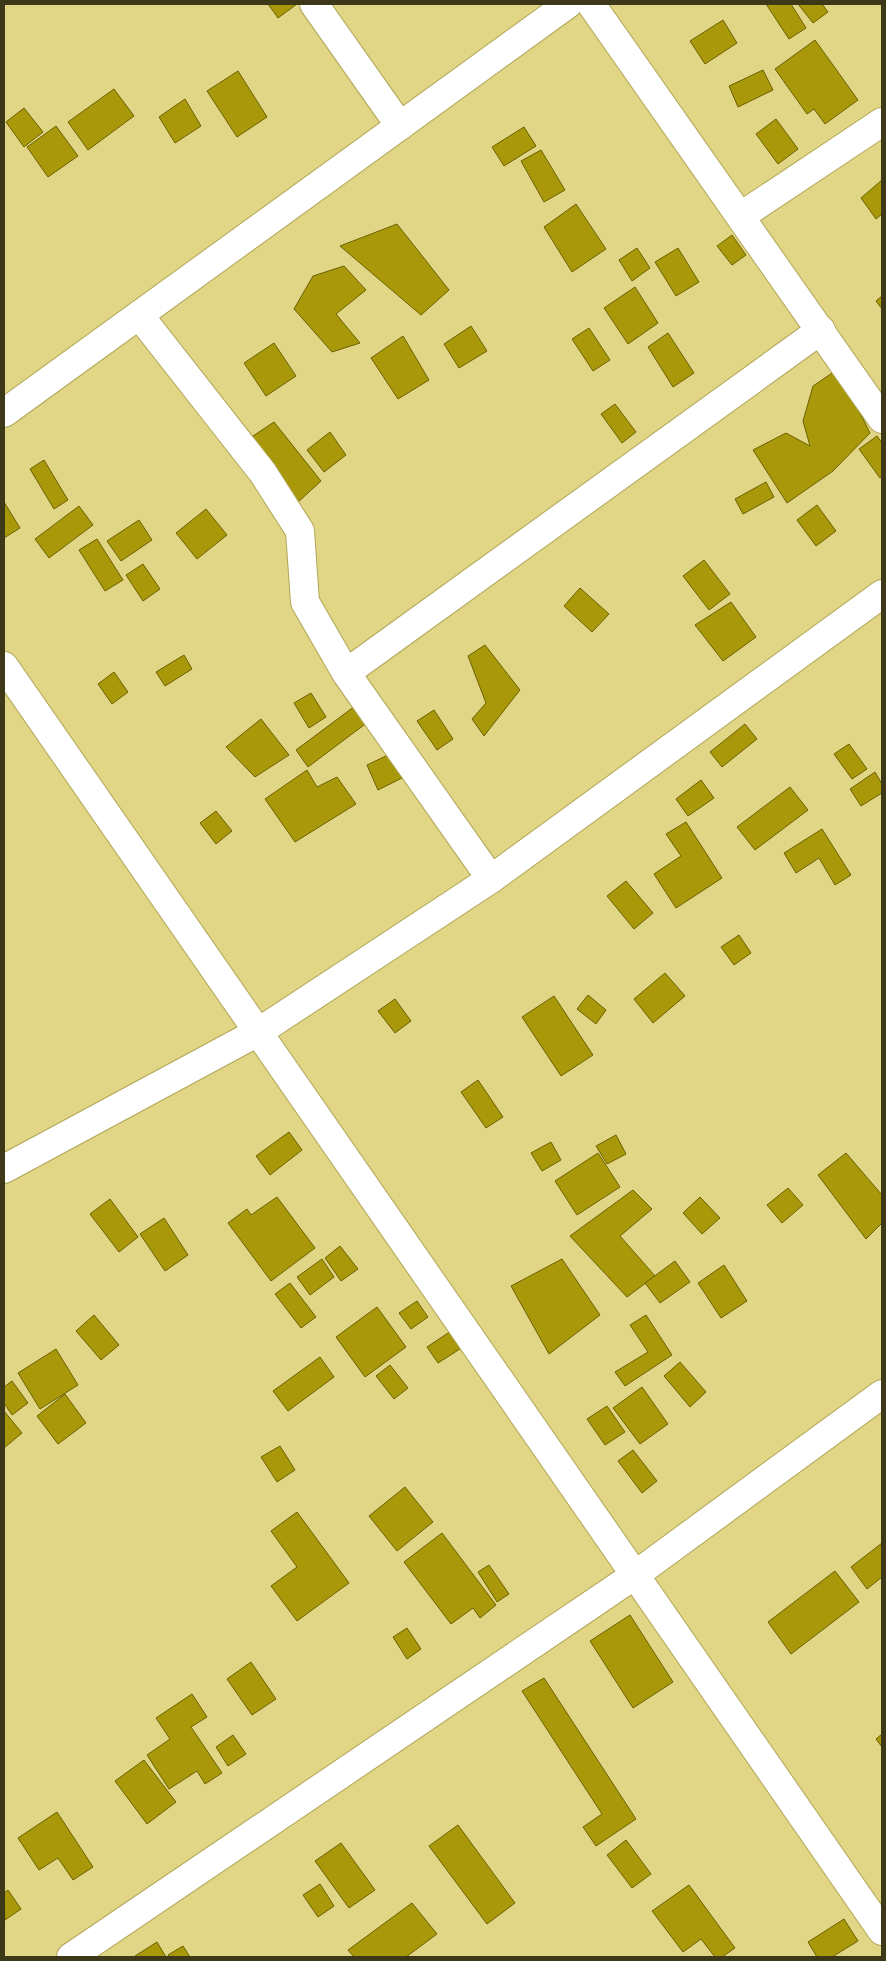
<svg xmlns="http://www.w3.org/2000/svg" width="886" height="1961" viewBox="0 0 886 1961" font-family="Signika,sans-serif">
<style>
.building{fill:#a9990a;stroke:#6b6000}
.lines{fill:none;stroke-linecap:round;stroke-linejoin:round}
.minor-casing{stroke:#b1a657;stroke-width:30}
.minor{stroke:#fff;stroke-width:28}
</style>
<rect width="100%" height="100%" fill="#e1d686"/>
<g class="building">
<path d="M 268,4 L 297,4 L 278,18 Z"/>
<path d="M 766,4 L 791,4 L 806,28 L 789,39 Z"/>
<path d="M 798,4 L 822,4 L 828,12 L 813,23 Z"/>
<path d="M 723,20 L 737,43 L 705,64 L 690,41 Z"/>
<path d="M 815,40 L 858,100 L 825,124 L 814,109 L 807,114 L 775,69 Z"/>
<path d="M 763,70 L 773,90 L 738,107 L 729,86 Z"/>
<path d="M 238,71 L 267,117 L 237,137 L 207,91 Z"/>
<path d="M 114,89 L 134,116 L 88,150 L 68,122 Z"/>
<path d="M 185,99 L 201,126 L 175,143 L 159,117 Z"/>
<path d="M 24,108 L 43,132 L 24,147 L 6,122 Z"/>
<path d="M 776,119 L 798,149 L 778,164 L 756,134 Z"/>
<path d="M 56,126 L 78,156 L 48,177 L 27,147 Z"/>
<path d="M 524,127 L 536,146 L 504,166 L 492,147 Z"/>
<path d="M 541,150 L 565,190 L 544,202 L 521,161 Z"/>
<path d="M 882,180 L 882,214 L 876,219 L 861,198 Z"/>
<path d="M 576,204 L 606,249 L 572,272 L 544,227 Z"/>
<path d="M 397,224 L 449,290 L 421,315 L 340,246 Z"/>
<path d="M 732,235 L 746,255 L 732,265 L 717,246 Z"/>
<path d="M 637,248 L 650,268 L 632,281 L 619,260 Z"/>
<path d="M 678,248 L 699,282 L 676,296 L 655,262 Z"/>
<path d="M 344,266 L 366,290 L 336,314 L 360,343 L 332,352 L 294,309 L 313,276 Z"/>
<path d="M 635,287 L 658,323 L 628,344 L 604,308 Z"/>
<path d="M 882,296 L 882,309 L 876,301 Z"/>
<path d="M 471,326 L 487,351 L 459,368 L 444,344 Z"/>
<path d="M 589,328 L 610,360 L 593,371 L 572,339 Z"/>
<path d="M 668,333 L 694,373 L 673,387 L 648,347 Z"/>
<path d="M 403,336 L 429,380 L 398,399 L 371,358 Z"/>
<path d="M 274,343 L 296,376 L 266,396 L 244,363 Z"/>
<path d="M 838,369 L 870,433 L 833,471 L 787,503 L 753,450 L 786,433 L 810,446 L 803,421 L 813,386 Z"/>
<path d="M 615,404 L 636,432 L 622,443 L 601,414 Z"/>
<path d="M 274,422 L 321,481 L 297,503 L 247,440 Z"/>
<path d="M 330,432 L 346,455 L 324,472 L 307,450 Z"/>
<path d="M 877,436 L 882,443 L 882,476 L 880,478 L 859,449 Z"/>
<path d="M 44,460 L 68,500 L 54,509 L 30,469 Z"/>
<path d="M 766,482 L 774,497 L 743,514 L 735,499 Z"/>
<path d="M 4,502 L 20,528 L 4,538 Z"/>
<path d="M 817,505 L 836,531 L 816,546 L 797,520 Z"/>
<path d="M 79,506 L 93,525 L 49,558 L 35,539 Z"/>
<path d="M 206,509 L 227,535 L 197,559 L 176,533 Z"/>
<path d="M 139,520 L 152,540 L 121,561 L 107,541 Z"/>
<path d="M 97,539 L 123,580 L 105,591 L 79,550 Z"/>
<path d="M 704,560 L 730,594 L 709,610 L 683,576 Z"/>
<path d="M 143,564 L 160,589 L 143,601 L 126,575 Z"/>
<path d="M 580,588 L 609,614 L 592,632 L 564,606 Z"/>
<path d="M 731,602 L 756,637 L 723,661 L 695,625 Z"/>
<path d="M 485,645 L 520,690 L 484,736 L 472,719 L 486,703 L 468,656 Z"/>
<path d="M 184,655 L 192,669 L 165,686 L 156,672 Z"/>
<path d="M 114,672 L 128,692 L 112,704 L 98,684 Z"/>
<path d="M 311,693 L 326,717 L 309,728 L 294,703 Z"/>
<path d="M 355,706 L 368,722 L 308,767 L 296,750 Z"/>
<path d="M 434,710 L 453,739 L 437,750 L 417,721 Z"/>
<path d="M 261,719 L 289,755 L 255,777 L 226,747 Z"/>
<path d="M 745,724 L 757,739 L 722,767 L 710,752 Z"/>
<path d="M 849,744 L 867,769 L 852,779 L 834,754 Z"/>
<path d="M 390,754 L 402,778 L 378,790 L 367,765 Z"/>
<path d="M 307,770 L 317,787 L 337,777 L 356,804 L 295,842 L 265,799 Z"/>
<path d="M 875,772 L 882,784 L 882,793 L 861,806 L 850,789 Z"/>
<path d="M 701,780 L 714,798 L 688,816 L 676,799 Z"/>
<path d="M 790,787 L 808,810 L 755,850 L 737,827 Z"/>
<path d="M 216,811 L 232,831 L 216,844 L 200,823 Z"/>
<path d="M 686,822 L 722,878 L 676,908 L 654,874 L 681,856 L 666,834 Z"/>
<path d="M 822,829 L 851,875 L 835,885 L 819,858 L 796,873 L 784,853 Z"/>
<path d="M 626,881 L 653,913 L 634,929 L 607,896 Z"/>
<path d="M 739,935 L 751,953 L 734,965 L 721,947 Z"/>
<path d="M 665,973 L 685,996 L 653,1023 L 634,999 Z"/>
<path d="M 588,995 L 606,1010 L 596,1024 L 577,1009 Z"/>
<path d="M 554,996 L 593,1055 L 561,1076 L 522,1017 Z"/>
<path d="M 395,999 L 411,1021 L 395,1033 L 378,1011 Z"/>
<path d="M 478,1080 L 503,1117 L 486,1128 L 461,1092 Z"/>
<path d="M 289,1132 L 302,1150 L 270,1175 L 256,1156 Z"/>
<path d="M 616,1135 L 626,1154 L 607,1164 L 596,1146 Z"/>
<path d="M 551,1142 L 561,1160 L 542,1171 L 531,1153 Z"/>
<path d="M 598,1153 L 620,1187 L 577,1215 L 555,1181 Z"/>
<path d="M 846,1153 L 882,1195 L 882,1223 L 866,1239 L 818,1175 Z"/>
<path d="M 788,1188 L 803,1205 L 782,1223 L 767,1205 Z"/>
<path d="M 633,1190 L 652,1209 L 620,1236 L 655,1276 L 627,1297 L 570,1236 Z"/>
<path d="M 277,1197 L 315,1248 L 271,1281 L 228,1223 L 247,1209 L 251,1215 Z"/>
<path d="M 700,1197 L 720,1218 L 702,1234 L 683,1213 Z"/>
<path d="M 110,1199 L 138,1237 L 119,1252 L 90,1214 Z"/>
<path d="M 164,1218 L 188,1255 L 165,1271 L 140,1234 Z"/>
<path d="M 340,1246 L 358,1269 L 341,1281 L 325,1258 Z"/>
<path d="M 322,1259 L 334,1277 L 310,1295 L 297,1277 Z"/>
<path d="M 562,1259 L 600,1315 L 549,1354 L 511,1286 Z"/>
<path d="M 675,1261 L 690,1282 L 660,1303 L 645,1283 Z"/>
<path d="M 724,1265 L 747,1301 L 721,1318 L 698,1283 Z"/>
<path d="M 290,1283 L 316,1317 L 301,1328 L 275,1294 Z"/>
<path d="M 417,1301 L 428,1317 L 411,1329 L 399,1313 Z"/>
<path d="M 377,1307 L 406,1347 L 365,1377 L 336,1337 Z"/>
<path d="M 94,1315 L 119,1345 L 101,1360 L 76,1331 Z"/>
<path d="M 646,1315 L 672,1355 L 625,1386 L 615,1372 L 648,1352 L 630,1325 Z"/>
<path d="M 451,1331 L 463,1347 L 438,1363 L 427,1347 Z"/>
<path d="M 56,1349 L 78,1385 L 40,1409 L 18,1373 Z"/>
<path d="M 320,1357 L 334,1377 L 288,1411 L 273,1391 Z"/>
<path d="M 680,1362 L 706,1392 L 690,1407 L 664,1376 Z"/>
<path d="M 390,1365 L 408,1388 L 394,1399 L 376,1376 Z"/>
<path d="M 12,1381 L 28,1403 L 12,1415 L 4,1403 L 4,1387 Z"/>
<path d="M 642,1387 L 668,1424 L 640,1444 L 613,1408 Z"/>
<path d="M 65,1394 L 86,1423 L 58,1444 L 37,1416 Z"/>
<path d="M 607,1406 L 625,1432 L 605,1445 L 587,1419 Z"/>
<path d="M 4,1411 L 22,1433 L 4,1448 Z"/>
<path d="M 280,1446 L 295,1470 L 277,1482 L 261,1457 Z"/>
<path d="M 633,1450 L 657,1481 L 642,1493 L 618,1461 Z"/>
<path d="M 405,1487 L 433,1522 L 397,1551 L 369,1516 Z"/>
<path d="M 297,1512 L 349,1583 L 297,1621 L 271,1586 L 297,1567 L 271,1531 Z"/>
<path d="M 442,1533 L 496,1605 L 480,1618 L 473,1608 L 451,1624 L 404,1562 Z"/>
<path d="M 882,1543 L 882,1577 L 867,1589 L 851,1567 Z"/>
<path d="M 489,1565 L 509,1594 L 497,1602 L 478,1572 Z"/>
<path d="M 835,1571 L 859,1602 L 791,1654 L 768,1622 Z"/>
<path d="M 630,1615 L 673,1682 L 633,1708 L 590,1641 Z"/>
<path d="M 407,1628 L 421,1649 L 407,1659 L 393,1637 Z"/>
<path d="M 251,1662 L 276,1699 L 252,1715 L 227,1679 Z"/>
<path d="M 544,1678 L 636,1819 L 596,1846 L 583,1827 L 602,1814 L 522,1691 Z"/>
<path d="M 192,1694 L 207,1717 L 191,1727 L 222,1773 L 205,1784 L 197,1771 L 169,1789 L 147,1755 L 170,1739 L 156,1718 Z"/>
<path d="M 882,1734 L 882,1747 L 876,1739 Z"/>
<path d="M 233,1735 L 246,1754 L 228,1766 L 216,1747 Z"/>
<path d="M 144,1760 L 176,1802 L 147,1824 L 115,1781 Z"/>
<path d="M 57,1812 L 93,1867 L 73,1880 L 58,1858 L 39,1870 L 18,1838 Z"/>
<path d="M 458,1825 L 515,1903 L 487,1924 L 429,1846 Z"/>
<path d="M 626,1840 L 651,1874 L 632,1888 L 607,1855 Z"/>
<path d="M 341,1843 L 375,1890 L 349,1908 L 315,1861 Z"/>
<path d="M 320,1884 L 334,1906 L 318,1917 L 303,1895 Z"/>
<path d="M 689,1885 L 735,1948 L 722,1957 L 715,1957 L 701,1939 L 683,1952 L 652,1911 Z"/>
<path d="M 8,1890 L 21,1909 L 5,1920 L 4,1893 Z"/>
<path d="M 412,1903 L 437,1934 L 406,1957 L 354,1957 L 348,1950 Z"/>
<path d="M 844,1919 L 858,1941 L 832,1957 L 817,1957 L 808,1942 Z"/>
<path d="M 157,1942 L 166,1957 L 135,1957 L 135,1956 Z"/>
<path d="M 183,1946 L 190,1957 L 170,1957 L 168,1955 Z"/>
</g>
<g class="lines">
<defs>
<g id="minor">
<path d="M 314,4 L 400,126"/>
<path d="M 591,4 L 882,419"/>
<path d="M 741,216 L 882,122"/>
<path d="M 139,315 L 263,473 L 300,531 L 305,602 L 346,673 L 491,879"/>
<path d="M 4,413 L 568,4"/>
<path d="M 4,666 L 882,1931"/>
<path d="M 346,673 L 821,330"/>
<path d="M 4,1169 L 260,1031 L 491,879 L 882,594"/>
<path d="M 71,1957 L 635,1575 L 882,1394"/>
</g>
</defs>
<use href="#minor" class="minor-casing"/>
<use href="#minor" class="minor"/>
</g>
<rect width="886" height="1961" fill="none" stroke="#3d3817" stroke-width="10"/>
</svg>
